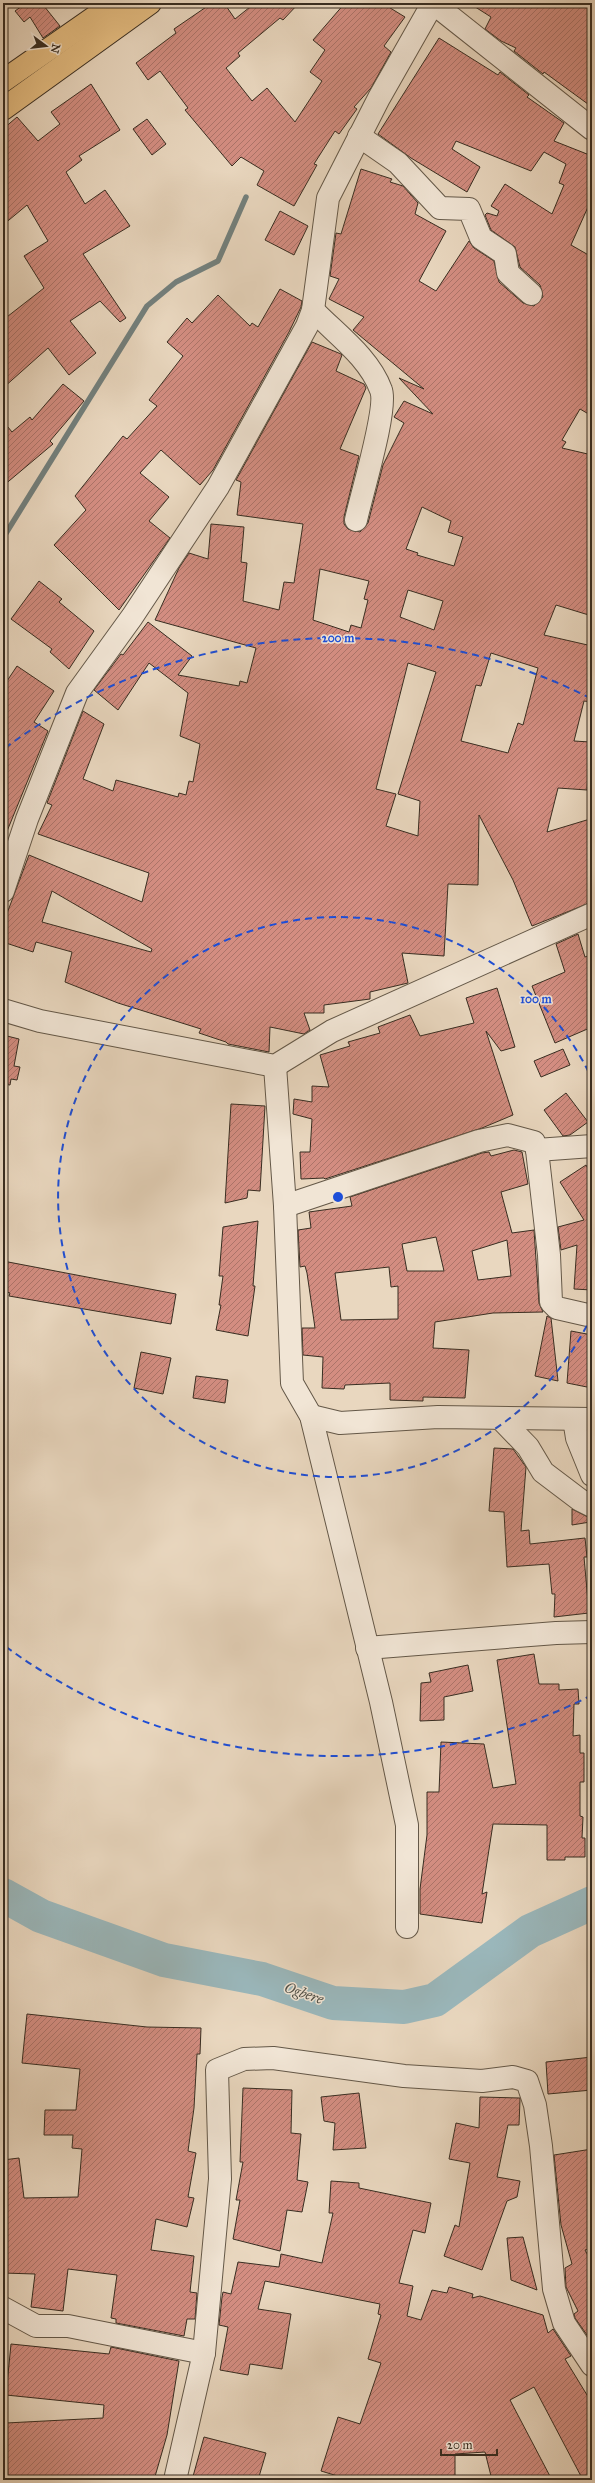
<svg xmlns="http://www.w3.org/2000/svg" width="595" height="2483" viewBox="0 0 595 2483" font-family="'IM FELL Great Primer',serif">
<style>
.lines{fill:none;stroke-linecap:round;stroke-linejoin:round}
.stream{stroke:#73807d;stroke-width:5.5}
.river{stroke:#9ab7bb;stroke-width:34}
.building{fill:url(#building-hatch);stroke:#382d21;fill-rule:evenodd}
.minor-casing{stroke:#645848;stroke-width:24}
.major-casing{stroke:#382d21;stroke-width:24}
.minor{stroke:#f1e5d5;stroke-width:22}
.major{stroke:#e4bc80;stroke-width:22}
.ring{fill:none;stroke:#1d4ed8;stroke-width:2;stroke-dasharray:7 5}
.labels{text-anchor:middle;dominant-baseline:central;stroke-width:3;stroke-linejoin:round;paint-order:stroke}
.water-label{font-size:15px;font-style:italic;fill:#505048;stroke:#f1e5d5}
.centre{fill:#1d4ed8;stroke:#f1e5d5;stroke-width:2}
.ring-label{font-size:12px;text-anchor:middle;font-weight:bold;fill:#1d4ed8;stroke:#f1e5d5;stroke-width:3;stroke-linejoin:round;paint-order:stroke}
</style>
<defs>
<pattern id="building-hatch" width="6" height="6" patternUnits="userSpaceOnUse"><rect width="6" height="6" fill="#d38d81"/><path d="M-1 1l2-2M0 6l6-6M5 7l2-2" fill="none" stroke="#ac7469"/></pattern>
</defs>
<rect width="100%" height="100%" fill="#e9d7bf"/>
<filter id="stains"><feTurbulence type="fractalNoise" baseFrequency=".005" numOctaves="4"/><feColorMatrix values="0 0 0 0 .2 0 0 0 0 .09 0 0 0 0 .02 0 0 0 .5 -.17"/></filter>
<radialGradient id="worn" r=".72"><stop offset=".6" stop-color="#630" stop-opacity="0"/><stop offset="1" stop-color="#630" stop-opacity=".3"/></radialGradient>
<g class="lines">
<path class="stream" d="M 3,538 L 147,306 L 176,282 L 218,261 L 246,197"/>
<path class="river" d="M 3,1895 L 41,1916 L 164,1960 L 262,1979 L 333,2003 L 404,2007 L 435,2000 L 530,1931 L 592,1903"/>
</g>
<g class="building">
<path d="M 20,3 L 48,3 L 44,6 L 60,26 L 43,38 L 30,17 L 24,22 L 15,11 L 22,6 Z"/>
<path d="M 212,3 L 224,3 L 235,19 L 255,3 L 299,3 L 283,20 L 280,18 L 238,53 L 240,56 L 226,68 L 252,101 L 267,88 L 295,122 L 322,81 L 310,72 L 325,50 L 313,40 L 345,3 L 382,3 L 405,17 L 384,46 L 391,52 L 371,88 L 354,107 L 357,109 L 339,134 L 335,131 L 314,164 L 317,165 L 294,206 L 257,185 L 264,171 L 241,157 L 232,166 L 185,110 L 188,108 L 160,71 L 148,80 L 136,63 L 176,33 L 174,29 Z"/>
<path d="M 469,3 L 592,3 L 592,107 L 544,72 L 543,74 L 514,51 L 516,48 L 501,41 L 485,29 L 491,17 Z"/>
<path d="M 439,38 L 498,75 L 500,72 L 529,95 L 527,97 L 564,123 L 554,141 L 592,156 L 592,198 L 571,245 L 592,257 L 592,416 L 580,409 L 562,440 L 566,442 L 562,448 L 592,455 L 592,616 L 556,605 L 544,635 L 592,646 L 592,702 L 584,701 L 574,741 L 590,742 L 587,790 L 558,788 L 547,832 L 590,819 L 592,828 L 592,902 L 532,926 L 513,880 L 479,815 L 478,885 L 448,884 L 444,956 L 402,953 L 408,983 L 370,992 L 370,999 L 324,1005 L 324,1013 L 304,1013 L 310,1030 L 304,1034 L 270,1027 L 269,1052 L 228,1044 L 226,1042 L 199,1033 L 201,1029 L 118,1003 L 65,982 L 72,952 L 36,942 L 33,952 L 3,942 L 3,924 L 29,855 L 142,902 L 149,873 L 38,834 L 52,805 L 47,803 L 83,711 L 104,724 L 83,779 L 113,791 L 116,780 L 178,797 L 179,793 L 186,795 L 189,781 L 193,782 L 200,744 L 180,736 L 188,693 L 149,663 L 118,710 L 94,690 L 121,654 L 123,655 L 148,622 L 192,656 L 178,675 L 239,686 L 240,681 L 247,683 L 256,648 L 155,620 L 179,568 L 189,553 L 208,559 L 211,524 L 244,527 L 241,562 L 247,563 L 243,601 L 279,610 L 284,582 L 294,583 L 303,524 L 237,515 L 241,482 L 236,480 L 312,342 L 341,354 L 342,355 L 336,371 L 364,384 L 366,388 L 340,449 L 359,456 L 344,517 L 344,524 L 348,529 L 360,532 L 368,523 L 383,465 L 404,423 L 394,417 L 404,401 L 433,414 L 399,378 L 424,389 L 353,330 L 364,317 L 329,299 L 339,279 L 330,276 L 336,233 L 341,234 L 361,169 L 392,179 L 390,182 L 403,186 L 418,203 L 415,214 L 446,231 L 419,281 L 436,291 L 469,241 L 474,248 L 494,261 L 499,282 L 523,303 L 534,306 L 543,297 L 540,285 L 520,267 L 515,247 L 491,230 L 485,215 L 487,213 L 497,216 L 499,211 L 491,206 L 505,184 L 552,214 L 564,185 L 559,183 L 566,164 L 544,152 L 531,171 L 456,141 L 452,149 L 480,167 L 467,192 L 411,158 L 378,134 ZM 422,507 L 451,521 L 448,532 L 463,537 L 454,566 L 417,555 L 418,553 L 406,549 ZM 320,569 L 369,581 L 364,599 L 368,600 L 361,628 L 351,625 L 349,632 L 313,620 ZM 408,590 L 443,601 L 434,630 L 400,617 ZM 491,653 L 538,668 L 523,725 L 518,723 L 508,753 L 461,741 L 476,685 L 481,686 ZM 408,663 L 436,672 L 398,794 L 420,801 L 418,836 L 386,826 L 396,794 L 376,789 ZM 52,891 L 152,949 L 151,952 L 42,922 Z"/>
<path d="M 91,84 L 120,130 L 79,156 L 82,160 L 66,172 L 85,204 L 105,190 L 130,226 L 83,254 L 126,318 L 120,322 L 100,301 L 70,321 L 96,353 L 69,375 L 48,348 L 3,388 L 3,320 L 44,288 L 24,256 L 48,241 L 27,205 L 3,225 L 3,129 L 17,117 L 38,141 L 60,124 L 51,112 Z"/>
<path d="M 147,119 L 166,144 L 152,155 L 133,129 Z"/>
<path d="M 280,211 L 308,226 L 294,255 L 265,240 Z"/>
<path d="M 280,289 L 302,301 L 301,307 L 289,332 L 213,470 L 200,485 L 161,450 L 140,473 L 169,497 L 149,521 L 170,538 L 119,610 L 54,545 L 86,510 L 75,496 L 123,436 L 127,439 L 157,406 L 149,400 L 183,356 L 167,342 L 187,318 L 192,323 L 218,295 L 250,326 L 252,323 L 258,327 Z"/>
<path d="M 63,384 L 84,401 L 50,441 L 53,444 L 3,486 L 3,421 L 12,432 L 30,417 L 32,420 Z"/>
<path d="M 39,581 L 62,599 L 59,602 L 94,631 L 69,669 L 50,652 L 52,649 L 11,619 Z"/>
<path d="M 17,666 L 54,691 L 34,722 L 48,731 L 3,841 L 3,687 Z"/>
<path d="M 578,934 L 585,957 L 592,954 L 592,1027 L 555,1043 L 532,986 L 565,972 L 556,944 Z"/>
<path d="M 497,988 L 515,1047 L 501,1051 L 486,1031 L 513,1115 L 482,1128 L 325,1179 L 324,1178 L 301,1179 L 300,1152 L 310,1152 L 312,1119 L 293,1114 L 294,1099 L 312,1102 L 312,1086 L 329,1087 L 320,1055 L 350,1046 L 348,1042 L 380,1033 L 378,1027 L 410,1015 L 420,1036 L 474,1023 L 466,998 Z"/>
<path d="M 3,1035 L 19,1039 L 14,1066 L 20,1067 L 17,1080 L 11,1079 L 10,1085 L 3,1084 Z"/>
<path d="M 563,1049 L 570,1065 L 541,1077 L 534,1061 Z"/>
<path d="M 566,1093 L 588,1122 L 570,1135 L 563,1136 L 544,1110 Z"/>
<path d="M 231,1104 L 265,1106 L 260,1191 L 248,1190 L 247,1198 L 225,1203 Z"/>
<path d="M 514,1150 L 522,1152 L 528,1184 L 501,1192 L 512,1233 L 534,1230 L 539,1303 L 543,1312 L 493,1313 L 435,1322 L 433,1348 L 469,1350 L 465,1398 L 423,1397 L 423,1401 L 390,1400 L 390,1383 L 345,1385 L 344,1389 L 322,1388 L 323,1357 L 303,1355 L 302,1328 L 315,1328 L 307,1273 L 305,1266 L 300,1267 L 298,1230 L 311,1228 L 309,1212 L 352,1206 L 350,1197 L 482,1153 L 489,1152 L 491,1156 ZM 436,1237 L 444,1271 L 407,1271 L 402,1244 ZM 507,1240 L 511,1276 L 478,1280 L 472,1251 ZM 389,1267 L 391,1287 L 398,1286 L 398,1319 L 341,1320 L 335,1273 Z"/>
<path d="M 586,1165 L 592,1176 L 592,1290 L 574,1289 L 577,1245 L 561,1250 L 558,1227 L 584,1220 L 560,1182 Z"/>
<path d="M 258,1221 L 253,1286 L 255,1286 L 248,1336 L 216,1330 L 221,1305 L 219,1305 L 223,1276 L 219,1276 L 223,1227 Z"/>
<path d="M 3,1261 L 176,1294 L 171,1324 L 9,1296 L 10,1293 L 3,1291 Z"/>
<path d="M 547,1316 L 551,1318 L 558,1381 L 535,1376 Z"/>
<path d="M 571,1331 L 592,1335 L 592,1388 L 567,1383 Z"/>
<path d="M 141,1352 L 171,1358 L 163,1394 L 134,1388 Z"/>
<path d="M 196,1376 L 228,1380 L 225,1403 L 193,1398 Z"/>
<path d="M 494,1448 L 513,1449 L 526,1467 L 521,1531 L 529,1530 L 530,1544 L 585,1538 L 587,1557 L 584,1557 L 589,1613 L 554,1617 L 555,1594 L 552,1594 L 549,1564 L 507,1567 L 504,1512 L 489,1511 Z"/>
<path d="M 572,1509 L 590,1518 L 590,1522 L 572,1525 Z"/>
<path d="M 534,1654 L 539,1684 L 559,1684 L 559,1690 L 578,1689 L 579,1704 L 574,1704 L 573,1736 L 580,1735 L 580,1753 L 584,1753 L 584,1782 L 580,1782 L 580,1816 L 583,1817 L 582,1838 L 585,1838 L 585,1857 L 565,1857 L 565,1860 L 547,1860 L 547,1825 L 493,1824 L 482,1894 L 487,1892 L 482,1923 L 420,1914 L 420,1889 L 427,1835 L 427,1792 L 439,1792 L 441,1742 L 484,1744 L 493,1788 L 516,1784 L 497,1660 Z"/>
<path d="M 468,1665 L 473,1691 L 444,1697 L 444,1720 L 420,1721 L 421,1683 L 431,1682 L 429,1673 Z"/>
<path d="M 27,2014 L 147,2027 L 201,2028 L 200,2054 L 197,2054 L 194,2108 L 188,2151 L 196,2153 L 188,2197 L 194,2198 L 187,2227 L 156,2219 L 151,2250 L 194,2256 L 190,2292 L 197,2293 L 195,2319 L 187,2319 L 184,2336 L 116,2323 L 116,2319 L 111,2318 L 117,2275 L 68,2269 L 63,2311 L 31,2307 L 35,2274 L 3,2273 L 3,2160 L 19,2158 L 24,2198 L 78,2197 L 82,2149 L 72,2148 L 73,2135 L 44,2135 L 45,2110 L 76,2110 L 80,2069 L 22,2063 Z"/>
<path d="M 592,2057 L 592,2090 L 548,2094 L 546,2062 Z"/>
<path d="M 243,2088 L 292,2090 L 291,2133 L 301,2134 L 297,2180 L 308,2182 L 302,2212 L 287,2210 L 280,2251 L 233,2239 L 240,2200 L 236,2200 L 243,2162 L 240,2162 Z"/>
<path d="M 359,2093 L 366,2148 L 333,2150 L 335,2123 L 324,2121 L 321,2097 Z"/>
<path d="M 480,2097 L 520,2098 L 520,2100 L 519,2125 L 508,2125 L 497,2177 L 520,2181 L 517,2197 L 507,2201 L 482,2270 L 444,2256 L 455,2225 L 459,2227 L 470,2163 L 449,2159 L 456,2123 L 479,2128 Z"/>
<path d="M 592,2149 L 592,2248 L 585,2250 L 592,2263 L 592,2342 L 575,2318 L 574,2314 L 578,2311 L 566,2287 L 565,2268 L 572,2264 L 561,2225 L 554,2155 Z"/>
<path d="M 331,2181 L 359,2183 L 359,2188 L 431,2203 L 425,2233 L 413,2230 L 399,2283 L 413,2286 L 407,2316 L 421,2320 L 432,2290 L 447,2293 L 449,2287 L 473,2294 L 472,2298 L 480,2296 L 543,2315 L 548,2333 L 553,2329 L 571,2356 L 565,2359 L 587,2395 L 592,2393 L 592,2480 L 583,2480 L 534,2387 L 510,2400 L 552,2480 L 492,2480 L 485,2452 L 455,2454 L 455,2480 L 351,2480 L 321,2471 L 338,2417 L 360,2424 L 381,2363 L 368,2359 L 381,2315 L 378,2314 L 380,2304 L 265,2281 L 258,2309 L 291,2314 L 282,2369 L 250,2364 L 248,2375 L 220,2370 L 228,2327 L 219,2325 L 222,2297 L 223,2292 L 231,2294 L 238,2262 L 279,2267 L 281,2254 L 322,2263 L 333,2213 L 329,2213 Z"/>
<path d="M 523,2237 L 537,2290 L 511,2280 L 507,2238 Z"/>
<path d="M 11,2344 L 109,2354 L 111,2347 L 179,2361 L 167,2435 L 154,2480 L 8,2480 L 6,2423 L 103,2418 L 104,2405 L 6,2395 Z"/>
<path d="M 204,2437 L 266,2453 L 258,2480 L 192,2480 Z"/>
</g>
<g class="lines">
<defs>
<g id="minor">
<path d="M 433,3 L 592,129"/>
<path d="M 359,136 L 398,163 L 440,208 L 469,209 L 481,238 L 505,254 L 508,273 L 531,294"/>
<path d="M 313,310 C 336,334 369,357 381,390 C 388,408 361,496 356,520"/>
<path d="M 3,891 L 27,819 L 77,693 L 132,617 L 218,487 L 307,326 L 313,310 L 328,198 L 379,98 L 433,3"/>
<path d="M 3,1010 L 40,1021 L 275,1066 L 332,1031 L 592,914"/>
<path d="M 275,1066 L 285,1206 L 292,1383 L 311,1416 L 381,1702 L 407,1825 L 407,1927"/>
<path d="M 537,1150 L 549,1255 L 551,1302 L 557,1308 L 592,1316"/>
<path d="M 285,1206 L 479,1141 L 508,1135 L 534,1142 L 537,1150 L 592,1146"/>
<path d="M 311,1416 L 340,1423 L 438,1417 L 592,1419"/>
<path d="M 500,1418 L 528,1447 L 543,1472 L 580,1500 L 592,1506"/>
<path d="M 574,1419 L 577,1438 L 592,1475"/>
<path d="M 367,1648 L 556,1633 L 592,1632"/>
<path d="M 3,2308 L 36,2326 L 68,2326 L 204,2353"/>
<path d="M 175,2480 L 204,2353 L 220,2179 L 217,2070 L 244,2059 L 273,2058 L 404,2076 L 482,2081 L 513,2077 L 527,2081 L 535,2105 L 541,2146 L 554,2289 L 564,2323 L 592,2365"/>
</g>
<g id="major">
<path d="M 3,81 L 115,3"/>
<path d="M 3,109 L 150,3"/>
</g>
</defs>
<use href="#minor" class="minor-casing"/>
<use href="#major" class="major-casing"/>
<use href="#minor" class="minor"/>
<use href="#major" class="major"/>
</g>
<g class="ring">
<path d="M592 1315A280 280 0 1 1 592 1079"/>
<path d="M592 1695A559 559 0 0 1 5 1646M5 748A559 559 0 0 1 592 699"/>
</g>
<g class="labels">
<g class="water-label">
<text transform="translate(304 1993) rotate(19)">Ogbere</text>
</g>
</g>
<circle cx="338" cy="1197" r="6" class="centre"/>
<g class="ring-label">
<text x="338" y="642">200 m</text>
<text x="536" y="1003">100 m</text>
</g>
<rect width="595" height="2483" fill="none" stroke="#e9d7bf" stroke-width="16"/>
<rect x="4" y="4" width="587" height="2475" fill="none" stroke="#382d21" stroke-width="2"/>
<rect x="8" y="8" width="579" height="2467" fill="none" stroke="#382d21"/>
<g transform="translate(46 46) rotate(105)" stroke="#f1e5d5" stroke-width="3" paint-order="stroke">
<path d="M0-3L7 15L0 10L-7 15Z" fill="#382d21"/>
<text y="-6" font-size="11" font-weight="bold" text-anchor="middle" fill="#382d21">N</text>
</g>
<path d="M441 2449v6h56v-6" fill="none" stroke="#382d21" stroke-width="2"/>
<text x="447" y="2449" font-size="12" fill="#382d21" stroke="#f1e5d5" stroke-width="3" paint-order="stroke">20 m</text>
<rect width="100%" height="100%" filter="url(#stains)"/>
<rect width="100%" height="100%" fill="url(#worn)"/>
</svg>
